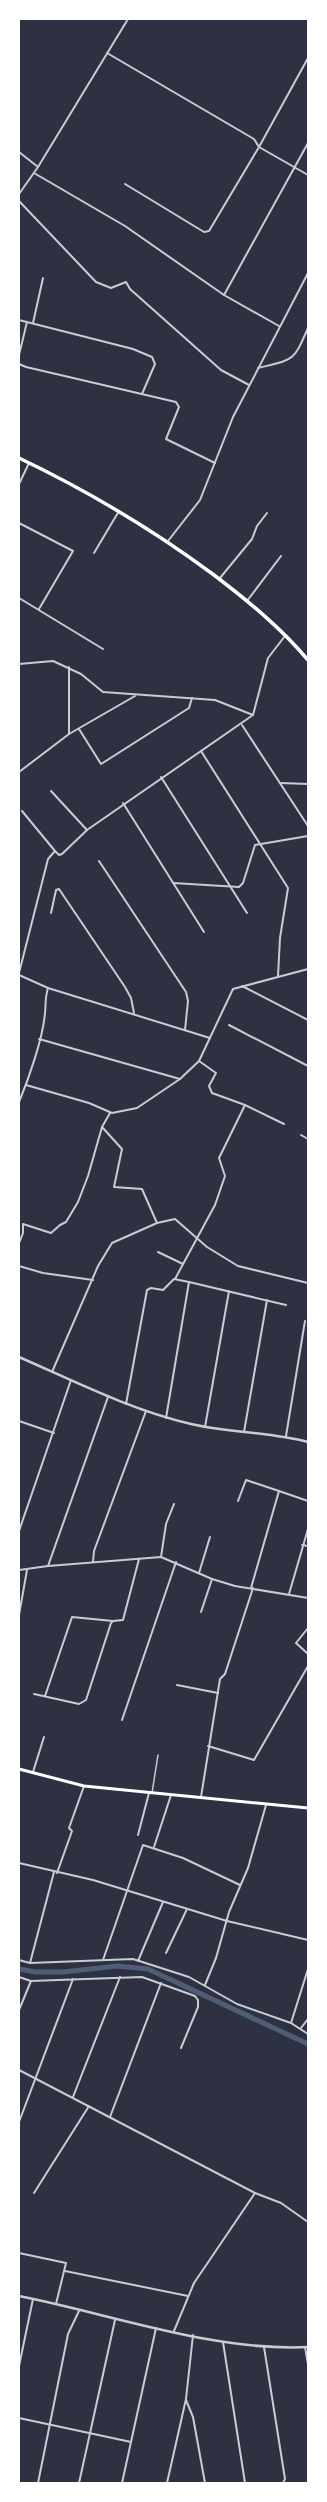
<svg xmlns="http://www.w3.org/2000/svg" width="327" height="2502" viewBox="0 0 327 2502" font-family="Cabin,sans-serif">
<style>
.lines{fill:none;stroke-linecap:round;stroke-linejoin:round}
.canal{stroke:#4f5d75;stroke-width:5}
.pedestrian{stroke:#caccd0;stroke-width:1.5}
.minor{stroke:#caccd0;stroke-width:2}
.tertiary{stroke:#caccd0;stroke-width:2.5}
.secondary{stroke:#fff;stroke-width:3}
.primary{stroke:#fff;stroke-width:3.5}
</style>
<rect width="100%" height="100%" fill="#2d3142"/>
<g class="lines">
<path class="canal" d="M 19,1969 L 36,1972 L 63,1972 L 117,1966 L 148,1969 L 308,2044"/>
<path class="pedestrian" d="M 152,1793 L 158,1755"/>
<g class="minor">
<path d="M 107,53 L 254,139 L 259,147 L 308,175"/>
<path d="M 19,152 L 38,167"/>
<path d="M 34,173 L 125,226 L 224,295 L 279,326"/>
<path d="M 125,184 L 204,232 L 209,231 L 259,147 L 308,58"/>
<path d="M 19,194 L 38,167 L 128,19"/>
<path d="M 19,201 L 96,282 L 111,288 L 126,282 L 130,289 L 221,370 L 249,385"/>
<path d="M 224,295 L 308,143"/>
<path d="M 19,320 L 133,349 L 152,357 L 155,364 L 142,394"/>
<path d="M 33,323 L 43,278"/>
<path d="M 19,355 L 27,322"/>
<path d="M 19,364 L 26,367 L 176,402 L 179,407 L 166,439 L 215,463"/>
<path d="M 258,368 C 295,359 293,362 308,328"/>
<path d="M 19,484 L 29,463"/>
<path d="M 19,523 L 73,551 L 39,609"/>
<path d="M 168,541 L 200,500 L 233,417 L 308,273"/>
<path d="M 94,553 L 119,511"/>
<path d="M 220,578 L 252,539 L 257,526 L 267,513"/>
<path d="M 19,598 L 103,649"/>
<path d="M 247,601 L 281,556"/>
<path d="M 19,664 L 53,661 L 81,674 L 103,692 L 215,700 L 253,715"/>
<path d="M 242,725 L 308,826"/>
<path d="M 79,729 L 101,764 L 189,708 L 192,698"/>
<path d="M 69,734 L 135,696"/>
<path d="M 201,751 L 288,888 L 280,938 L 278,976"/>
<path d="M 19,772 L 69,734 L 69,667"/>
<path d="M 161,777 L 247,913"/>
<path d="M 280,783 L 308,784"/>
<path d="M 51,791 L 87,830"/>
<path d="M 123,803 L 204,932"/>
<path d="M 22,811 L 55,851"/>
<path d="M 99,861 L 186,992 L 188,1001 L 185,1030"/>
<path d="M 173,883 L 239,887 L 243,883 L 255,845 L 308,836"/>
<path d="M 51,913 L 56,890 L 59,889 L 125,987 L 131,998 L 134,1013"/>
<path d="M 19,973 L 48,859 L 55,851 L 59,855 L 62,854 L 87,830 L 253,715 L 268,658 L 285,636"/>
<path d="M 19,975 L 48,988 L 210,1038"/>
<path d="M 242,986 L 308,1020"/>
<path d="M 229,1025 L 308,1066"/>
<path d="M 39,1039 L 180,1079"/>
<path d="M 199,1061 L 216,1073 L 209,1086 L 212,1093 L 245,1105 L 284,1124"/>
<path d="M 26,1085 L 89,1103 L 112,1113 L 137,1108 L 180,1079 L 199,1061 L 233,989 L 308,969"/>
<path d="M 19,1102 C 29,1078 43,1038 45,1013 C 46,1003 45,997 48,988"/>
<path d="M 102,1127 L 110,1113"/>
<path d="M 301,1135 L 308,1139"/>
<path d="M 157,1223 L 175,1219 L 207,1247 L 238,1266 L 308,1283"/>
<path d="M 19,1243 L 23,1233 L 23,1224 L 51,1233 L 60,1225 L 66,1222 L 78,1202 L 88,1176 L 102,1127 L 122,1149 L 114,1187 L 142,1189 L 157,1223 L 112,1243 L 98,1266 L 52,1372"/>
<path d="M 158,1252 L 183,1264"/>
<path d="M 19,1266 L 43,1273 L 93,1280"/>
<path d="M 175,1279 L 215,1205 L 225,1176 L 219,1158 L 245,1105"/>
<path d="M 126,1404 L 147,1290 L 151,1288 L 163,1290 L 174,1279 L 189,1282"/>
<path d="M 166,1418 L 189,1282 L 286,1305"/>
<path d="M 19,1421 L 54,1433"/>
<path d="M 205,1427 L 229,1291"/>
<path d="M 244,1432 L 267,1300"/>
<path d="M 286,1436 L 305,1321"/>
<path d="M 279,1491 L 308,1501"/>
<path d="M 238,1501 L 246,1480 L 279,1491 L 251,1588"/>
<path d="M 19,1531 L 71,1380"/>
<path d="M 302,1545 L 308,1546"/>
<path d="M 161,1557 L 166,1524 L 174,1504"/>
<path d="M 93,1562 L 94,1551 L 146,1411"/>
<path d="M 48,1566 L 108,1397"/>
<path d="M 19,1570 L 48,1566 L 161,1557 L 212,1579 L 235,1586 L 308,1598"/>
<path d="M 199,1573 L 210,1537"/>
<path d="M 289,1594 L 308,1529"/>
<path d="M 201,1612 L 212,1579"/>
<path d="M 19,1615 L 27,1570"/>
<path d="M 308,1628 L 296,1643 L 308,1654"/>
<path d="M 177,1685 L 218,1693"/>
<path d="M 34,1694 L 79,1704 L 86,1700 L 111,1623 L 113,1621 L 123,1620 L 139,1559"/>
<path d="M 45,1696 L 72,1617 L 113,1621"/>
<path d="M 122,1720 L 176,1562"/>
<path d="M 208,1746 L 254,1760 L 308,1666"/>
<path d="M 33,1772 L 44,1737"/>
<path d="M 201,1797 L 220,1679 L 225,1674 L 253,1588"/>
<path d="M 138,1835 L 149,1793"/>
<path d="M 154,1847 L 171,1795"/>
<path d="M 19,1863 L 93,1880 L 227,1921 L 308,1940"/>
<path d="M 57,1873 L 72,1831 L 69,1828 L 84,1786"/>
<path d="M 166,1953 L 187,1909"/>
<path d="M 19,1960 L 30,1963 L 133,1959 L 189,1977 L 237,2004 L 291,2023 L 308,2034"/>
<path d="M 103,1960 L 143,1845 L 183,1858 L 240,1885"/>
<path d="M 138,1961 L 163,1902"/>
<path d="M 30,1963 L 54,1872"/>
<path d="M 19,1977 L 31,1981 L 142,1977 L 195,1996 L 198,2000 L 198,2007 L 181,2048"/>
<path d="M 205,1985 L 216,1958 L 229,1912 L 248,1868 L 266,1805"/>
<path d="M 19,2010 L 31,1981"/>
<path d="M 291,2023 L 308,1969"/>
<path d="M 301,2028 L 308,2019"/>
<path d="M 19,2070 L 255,2193 L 194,2283 L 174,2331"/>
<path d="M 73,2097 L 120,1977"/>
<path d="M 110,2117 L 161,1983"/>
<path d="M 19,2122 L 73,1979"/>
<path d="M 34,2193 L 89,2106"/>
<path d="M 255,2193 L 281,2203 L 308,2222"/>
<path d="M 19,2253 L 66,2263 L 56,2304"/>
<path d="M 65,2271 L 188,2296"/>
<path d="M 223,2342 L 245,2483"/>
<path d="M 264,2347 L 285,2479 L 283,2483"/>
<path d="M 305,2347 L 308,2364"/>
<path d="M 19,2366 L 33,2299"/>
<path d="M 186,2400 L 193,2417 L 205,2483"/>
<path d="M 19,2418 L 131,2442"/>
<path d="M 38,2483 L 68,2334 L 79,2311"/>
<path d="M 79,2483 L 115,2320"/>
<path d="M 122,2483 L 156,2328"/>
<path d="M 167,2483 L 186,2399 L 193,2335"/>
</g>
<g class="tertiary">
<path d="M 19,1357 C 76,1382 131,1410 191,1424 C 230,1433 270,1432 308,1442"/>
<path d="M 19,2296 C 111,2314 214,2352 308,2347"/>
</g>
<path class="secondary" d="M 19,1769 L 84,1786 L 308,1808"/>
<path class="primary" d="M 19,458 C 88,491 152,529 214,575 C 248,601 280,627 308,660"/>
</g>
<rect width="327" height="2502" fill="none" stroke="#ffffff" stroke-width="40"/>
</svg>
